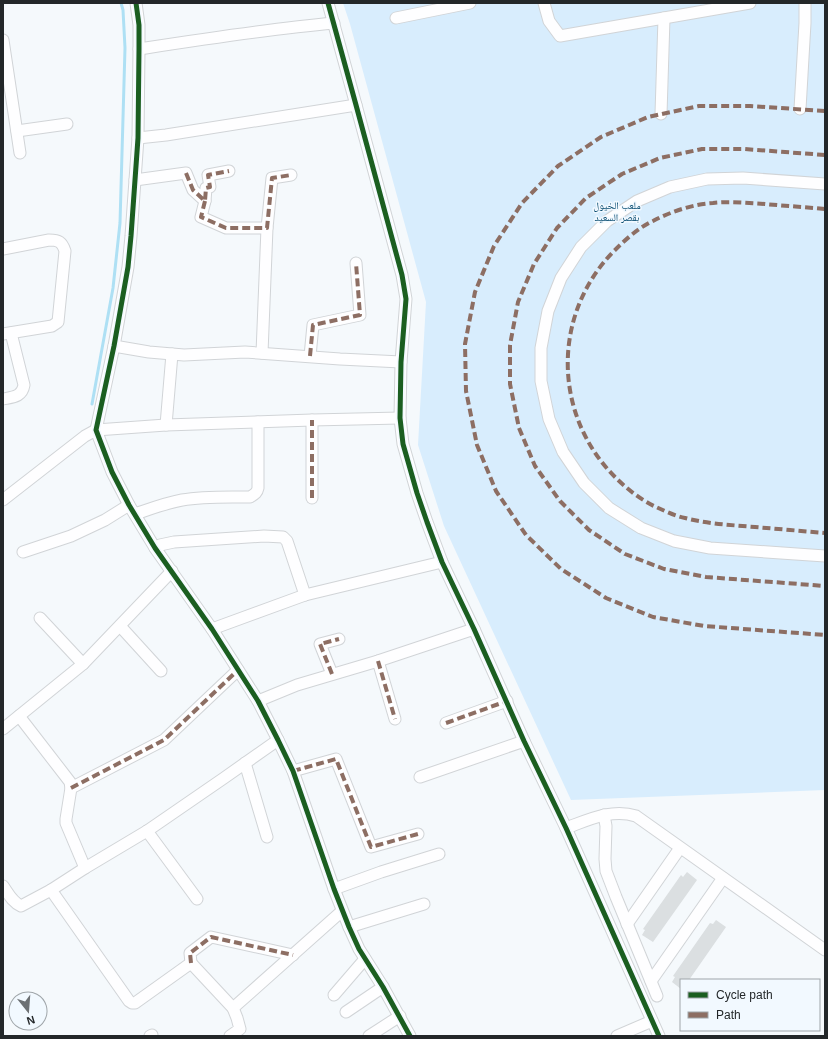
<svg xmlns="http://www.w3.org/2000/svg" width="828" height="1039" viewBox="0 0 828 1039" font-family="Arial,'Noto Naskh Arabic',sans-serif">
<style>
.green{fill:#d8edfd}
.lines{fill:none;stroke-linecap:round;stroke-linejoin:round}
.stream{stroke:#aee0f4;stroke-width:3}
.building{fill:#dbdfe1}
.minor-casing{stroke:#d1d4d7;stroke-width:13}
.minor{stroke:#fefeff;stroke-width:11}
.quiet{stroke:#8d6e63;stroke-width:4;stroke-dasharray:8 4;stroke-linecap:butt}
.cycleway-casing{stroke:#f2f9ff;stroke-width:8}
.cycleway{stroke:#1b5e20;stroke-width:5}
.labels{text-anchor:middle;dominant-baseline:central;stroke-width:3;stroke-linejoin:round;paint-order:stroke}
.park-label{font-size:10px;fill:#084c71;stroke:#f2f9ff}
</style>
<rect width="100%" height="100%" fill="#f5f9fc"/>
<path class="green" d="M 343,3 L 825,3 L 825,790 L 571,800 L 444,526 L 418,445 L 426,302 L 350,24 Z"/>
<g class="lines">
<path class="stream" d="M 92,404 L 113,288 L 120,223 L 125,48 L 123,10 L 121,3"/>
</g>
<g class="building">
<path d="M 687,872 L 697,880 L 653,942 L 642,935 L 645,930 L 643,929 L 681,875 L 683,877 Z"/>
<path d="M 716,920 L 726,927 L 689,980 L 681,980 L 681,989 L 672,982 L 675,977 L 673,976 L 710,923 L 713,924 Z"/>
</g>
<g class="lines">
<defs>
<g id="minor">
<path d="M 136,3 L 139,25 L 139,49 L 138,138 L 131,236 L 128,267 L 114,346 L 96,430 L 112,472 L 129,505 L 155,548 L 212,629 L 258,701 L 278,740 L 293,771 L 334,889 L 349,927 L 359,949 L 383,987 L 410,1036"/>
<path d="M 328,3 L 356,105 L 402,275 L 406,299 L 401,362 L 400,418 L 403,444 L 417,493 L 427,522 L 442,562 L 452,583 L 474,629 L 524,741 L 566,828 L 659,1036"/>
<path d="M 544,3 L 549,21 L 560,36 L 750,3"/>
<path d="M 396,18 L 470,3"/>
<path d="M 3,40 L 20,153"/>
<path d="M 139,49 C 204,39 268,29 334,23"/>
<path d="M 800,109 L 805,23 L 805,3"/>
<path d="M 661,114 L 664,18"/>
<path d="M 17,131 L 67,124"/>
<path d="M 138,138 L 166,135 L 356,105"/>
<path d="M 135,180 L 186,173 L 193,190 L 205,201 L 206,188 L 210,187 L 208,175 L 229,171"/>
<path d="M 825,184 L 743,178 L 707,179 L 670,187 L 637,201 L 607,221 L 581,247 L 561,278 L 548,311 L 541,348 L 541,381 L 549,419 L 563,452 L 584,483 L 609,508 L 641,528 L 674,541 L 710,548 L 825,556"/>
<path d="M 205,201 L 201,217 L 226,228 L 267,228"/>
<path d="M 3,249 L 49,240 C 59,240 62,242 65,251 L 58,322 L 52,326 L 3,334"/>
<path d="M 114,346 L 149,352 L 184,355 L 245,352 L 340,359 L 401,362"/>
<path d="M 262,353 L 267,228 L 272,178 L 291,175"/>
<path d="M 310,356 L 313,325 L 360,315 L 356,263"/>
<path d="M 3,399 C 13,397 22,397 24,385 L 11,333"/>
<path d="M 166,425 L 172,354"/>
<path d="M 312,498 L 312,420"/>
<path d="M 3,500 L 85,436 L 96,430 L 166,425 L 312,420 L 400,418"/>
<path d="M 135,514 C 150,509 166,503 182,500 C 204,496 227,497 250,497 C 255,494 257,493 258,488 L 258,422"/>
<path d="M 155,548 L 160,545 L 174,542 L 264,536 L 283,537 L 287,541 L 305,595"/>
<path d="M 23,552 L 71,536 L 105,520 L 129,505"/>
<path d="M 40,618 L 83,664"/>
<path d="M 120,626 L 161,671"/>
<path d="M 212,629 L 305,595 L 442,562"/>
<path d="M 378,661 L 395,719"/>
<path d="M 332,674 L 320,644 L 339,639"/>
<path d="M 258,701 L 297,685 L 378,661 L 474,629"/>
<path d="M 19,716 L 70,782 L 71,788 L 66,819 L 66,823 L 85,868"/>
<path d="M 446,723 L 507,701"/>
<path d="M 3,729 L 83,664 L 172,571"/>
<path d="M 245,763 L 267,837"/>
<path d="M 293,771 L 336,759 L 371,847 L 418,834"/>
<path d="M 420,777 L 524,741"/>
<path d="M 71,788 L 164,740 L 238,670"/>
<path d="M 604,815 L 606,826 L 605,859 L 606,871 L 616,897 L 657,996"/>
<path d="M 566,828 C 588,820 612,808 636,816 L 825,950"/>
<path d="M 147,831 L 197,899"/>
<path d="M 3,886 C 8,893 12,902 21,906 L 51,890 L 85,868 L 147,831 L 224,778 L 278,740"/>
<path d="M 334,889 L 381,872 L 439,854"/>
<path d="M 51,890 L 129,1001 L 132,1003 L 135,1003 L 191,963 L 233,1008 L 237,1018 L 240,1029 L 230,1036"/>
<path d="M 627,924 L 680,848"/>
<path d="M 349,927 L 424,904"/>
<path d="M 191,963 L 190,953 L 211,937 L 293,955"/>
<path d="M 651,981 L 723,878"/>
<path d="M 334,995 L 365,959"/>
<path d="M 233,1008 L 342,911"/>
<path d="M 346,1012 L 383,987"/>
<path d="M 150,1036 L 152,1035"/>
<path d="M 369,1036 L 400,1016"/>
<path d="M 617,1036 L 652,1021"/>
</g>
</defs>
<use href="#minor" class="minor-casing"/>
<use href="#minor" class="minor"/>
<g class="quiet">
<path d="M 825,111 L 750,106 L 699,106 L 648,117 L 601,137 L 558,166 L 522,203 L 494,246 L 475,292 L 465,344 L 466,391 L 477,445 L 496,491 L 526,535 L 561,569 L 606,598 L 653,617 L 704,626 L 825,635"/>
<path d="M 825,155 L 744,149 L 702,149 L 660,158 L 622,174 L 586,198 L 557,228 L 534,264 L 518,302 L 510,345 L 510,384 L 519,428 L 535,466 L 560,501 L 589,530 L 625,554 L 664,569 L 706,577 L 825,586"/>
<path d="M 186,173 L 193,190 L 205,201 L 206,188 L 210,187 L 208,175 L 229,171"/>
<path d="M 205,201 L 201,217 L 226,228 L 267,228 L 272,178 L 291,175"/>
<path d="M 825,209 C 805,207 785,206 765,204 C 748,203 730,201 713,203 C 693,204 670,212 653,221 C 638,228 625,240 614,251 C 551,315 553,416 616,478 C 627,489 641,500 656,507 C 665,511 675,516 685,518 C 708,524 731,525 755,527 C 778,529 802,531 825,533"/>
<path d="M 310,356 L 313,325 L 360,315 L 356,263"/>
<path d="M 312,498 L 312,420"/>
<path d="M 378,661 L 395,719"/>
<path d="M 332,674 L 320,644 L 339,639"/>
<path d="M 446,723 L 507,701"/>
<path d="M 293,771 L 336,759 L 371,847 L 418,834"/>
<path d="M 71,788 L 164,740 L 238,670"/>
<path d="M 191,963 L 190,953 L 211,937 L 293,955"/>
</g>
<defs>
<g id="cycleway">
<path d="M 136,3 L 139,25 L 139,49 L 138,138 L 131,236 L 128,267 L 114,346 L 96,430 L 112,472 L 129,505 L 155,548 L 212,629 L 258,701 L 278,740 L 293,771 L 334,889 L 349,927 L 359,949 L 383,987 L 410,1036"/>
<path d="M 328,3 L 356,105 L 402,275 L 406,299 L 401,362 L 400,418 L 403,444 L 417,493 L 427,522 L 442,562 L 452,583 L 474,629 L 524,741 L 566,828 L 659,1036"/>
</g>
</defs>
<use href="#cycleway" class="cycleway-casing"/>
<use href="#cycleway" class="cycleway"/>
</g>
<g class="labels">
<g class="park-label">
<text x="617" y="205">ملعب الخيول<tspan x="617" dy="12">بقصر السعيد</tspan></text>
</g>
</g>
<rect width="828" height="1039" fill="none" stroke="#232729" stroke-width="8"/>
<rect x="680" y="979" width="140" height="52" fill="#f2f9ff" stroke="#9fa5a9"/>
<rect x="688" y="992" width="20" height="6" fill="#1b5e20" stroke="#9fa5a9"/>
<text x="716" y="999" font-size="12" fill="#232729">Cycle path</text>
<rect x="688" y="1012" width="20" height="6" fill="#8d6e63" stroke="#9fa5a9"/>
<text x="716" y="1019" font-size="12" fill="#232729">Path</text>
<g transform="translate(28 1011) rotate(163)"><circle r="19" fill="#f2f9ff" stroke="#9fa5a9"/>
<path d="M0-3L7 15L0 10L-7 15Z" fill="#6c7073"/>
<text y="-6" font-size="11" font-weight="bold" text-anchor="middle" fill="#232729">N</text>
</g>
</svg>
